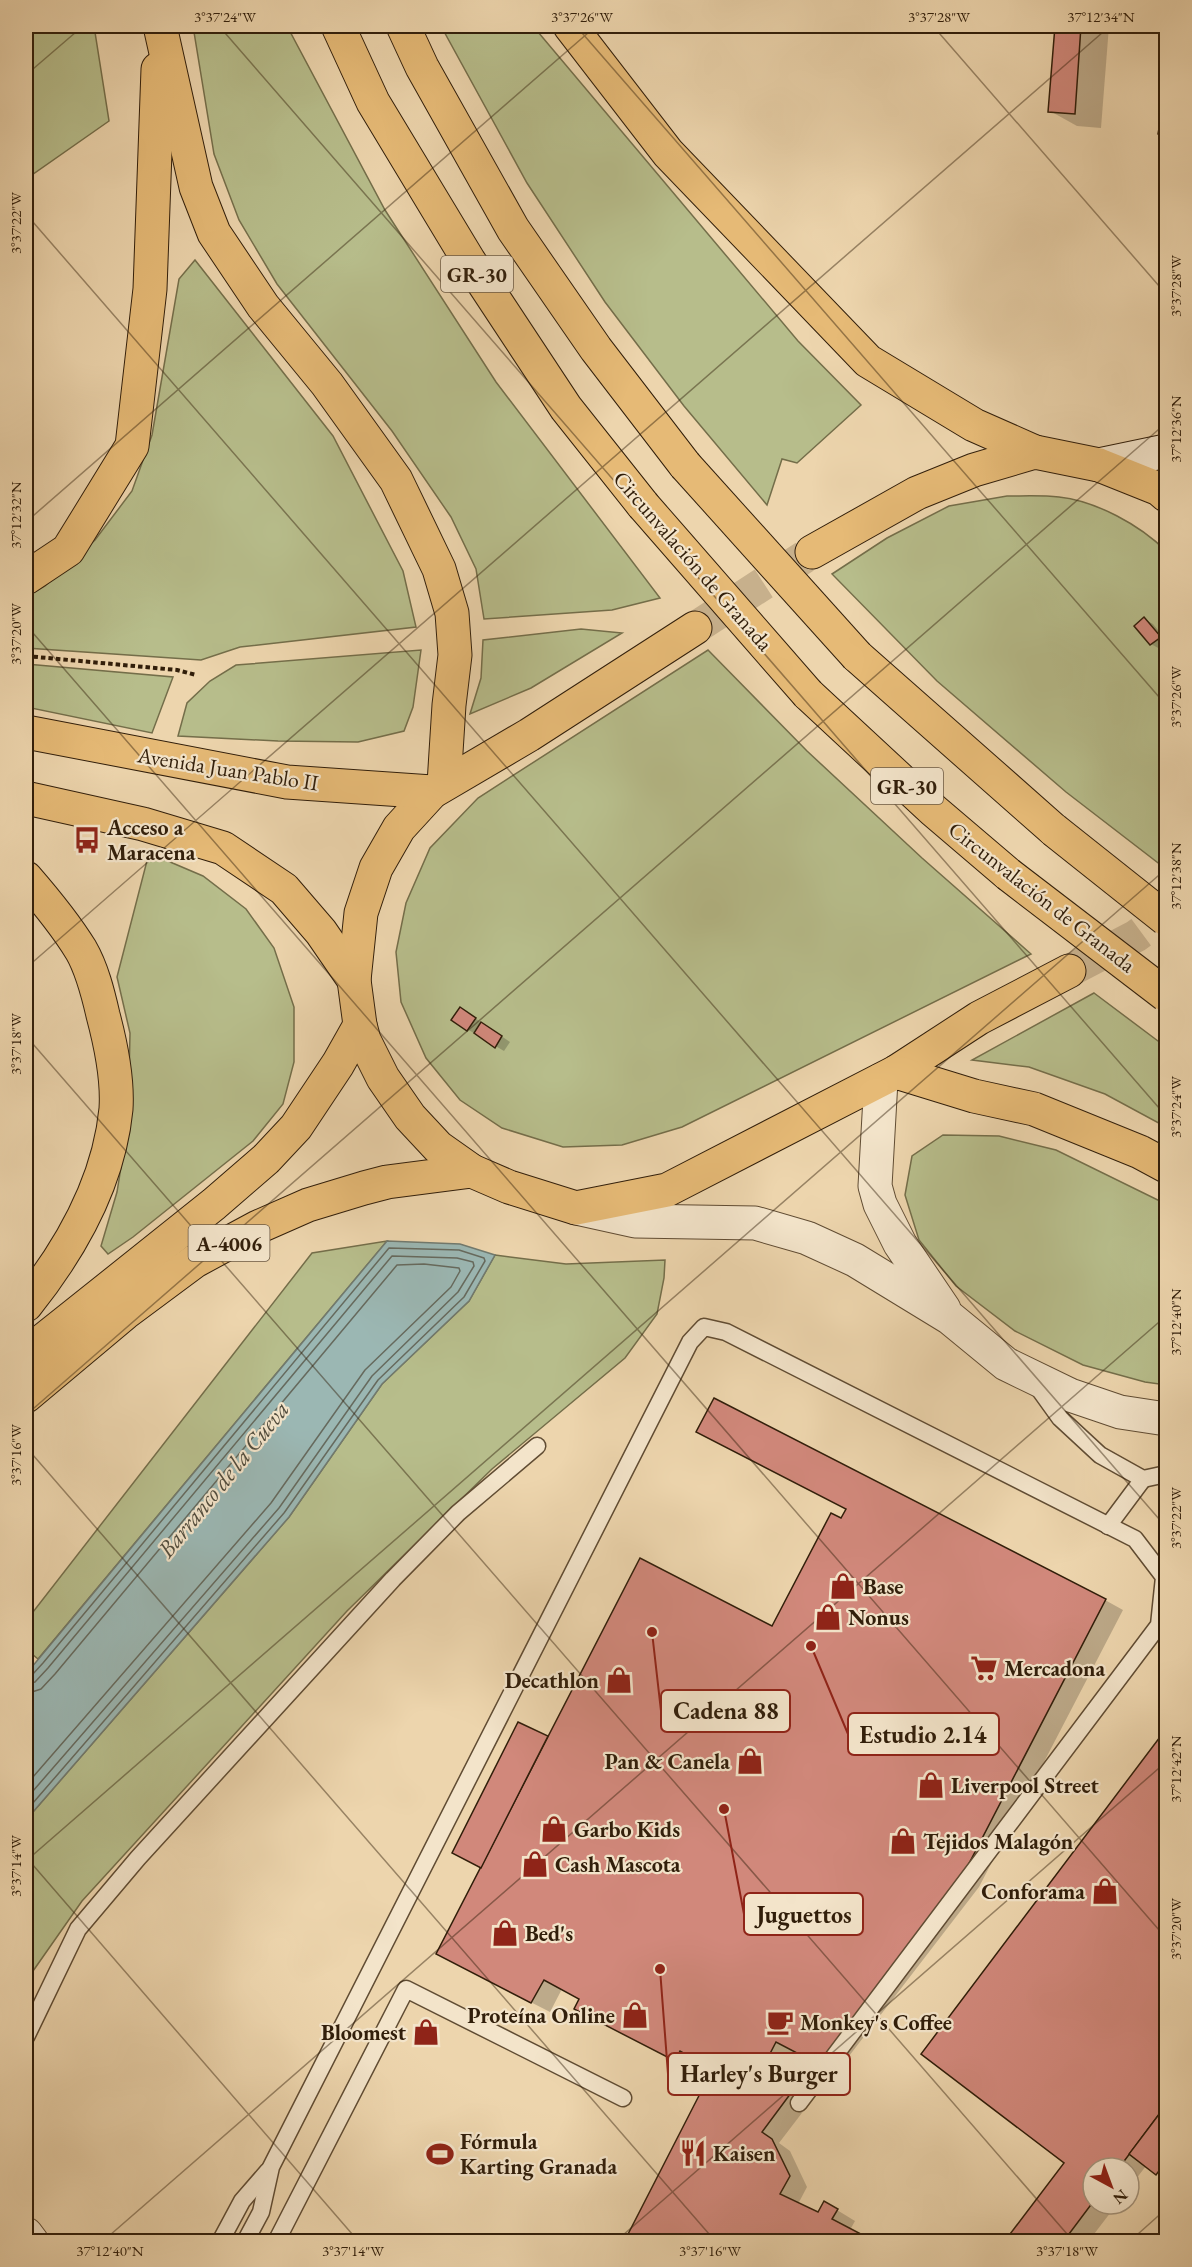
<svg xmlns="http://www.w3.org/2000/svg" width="1192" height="2267" viewBox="0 0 1192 2267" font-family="'EB Garamond',serif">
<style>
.green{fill:#b7bd8b;stroke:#746e4a;stroke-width:1.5}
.water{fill:#9bb7b3;stroke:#717a6f;stroke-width:1.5}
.shadow{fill:#0003}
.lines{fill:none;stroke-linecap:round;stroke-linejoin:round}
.shore{stroke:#666a5e;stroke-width:1.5}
.building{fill:#d1887b;stroke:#311e0a;stroke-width:1.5}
.primary-tunnel{stroke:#c7b08c;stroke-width:33;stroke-dasharray:33 16;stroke-linecap:butt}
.service-casing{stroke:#604c33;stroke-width:19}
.minor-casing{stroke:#604c33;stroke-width:35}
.secondary-casing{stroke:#311e0a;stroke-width:35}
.primary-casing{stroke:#311e0a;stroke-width:35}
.motorway-casing{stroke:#311e0a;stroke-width:35}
.path{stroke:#311e0a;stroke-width:4;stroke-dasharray:4.5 3;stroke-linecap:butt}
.service{stroke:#f3e4ca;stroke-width:16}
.minor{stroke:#f3e4ca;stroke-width:33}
.secondary{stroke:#f3e4ca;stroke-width:33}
.primary{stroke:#e6ba76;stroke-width:33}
.motorway{stroke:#e6ba76;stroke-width:33}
.motorway-bridge-casing{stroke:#311e0a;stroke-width:35;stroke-linecap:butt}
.motorway-bridge{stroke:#e6ba76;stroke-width:33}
.ticks{fill:none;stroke:#311e0a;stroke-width:1.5;stroke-opacity:0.45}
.labels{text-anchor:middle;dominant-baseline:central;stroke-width:4.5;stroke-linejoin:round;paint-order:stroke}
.shield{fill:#f3e4ca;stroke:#6b5944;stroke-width:1.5}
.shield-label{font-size:21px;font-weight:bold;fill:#311e0a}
.street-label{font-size:22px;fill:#311e0a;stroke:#f3e4ca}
.poi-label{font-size:22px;font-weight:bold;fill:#311e0a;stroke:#f3e4ca;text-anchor:start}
.water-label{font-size:24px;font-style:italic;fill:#514c3d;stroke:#f3e4ca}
.leader{fill:none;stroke:#8f2418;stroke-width:2}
.callout-dot{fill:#8f2418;stroke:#f3e4ca;stroke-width:2}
.callout{fill:#f3e4ca;stroke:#8f2418;stroke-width:2}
.callout-label{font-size:24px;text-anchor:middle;font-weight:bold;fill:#311e0a}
.neatline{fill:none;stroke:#311e0a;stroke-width:2}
.ticks-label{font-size:15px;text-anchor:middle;fill:#311e0a}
</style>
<rect width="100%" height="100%" fill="#edd5ad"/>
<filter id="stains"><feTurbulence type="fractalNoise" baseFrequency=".00333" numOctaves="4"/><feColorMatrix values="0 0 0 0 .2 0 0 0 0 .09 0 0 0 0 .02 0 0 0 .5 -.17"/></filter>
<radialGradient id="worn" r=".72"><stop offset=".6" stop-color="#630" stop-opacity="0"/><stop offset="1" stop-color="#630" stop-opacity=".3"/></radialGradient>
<g class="green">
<path d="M 26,26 L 94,26 L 109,121 L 26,179 Z"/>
<path d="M 193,26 L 287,26 L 385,210 L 496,382 L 660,598 L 612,610 L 484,619 L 476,569 L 451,517 L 392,431 L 277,284 L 239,220 L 214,154 Z"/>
<path d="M 441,26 L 533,26 L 798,341 L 861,405 L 797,463 L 782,459 L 767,505 L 684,406 L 605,302 L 527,183 Z"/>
<path d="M 195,260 L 333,436 L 403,571 L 416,627 L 240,647 L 201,660 L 26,648 L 26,597 L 45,586 L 95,540 L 132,491 L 152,435 L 179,279 Z"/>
<path d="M 1007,496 C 1024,496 1042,495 1059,497 C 1096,501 1140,525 1166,551 L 1166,869 L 1066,792 L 937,681 L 832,574 L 887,538 L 949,506 Z"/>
<path d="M 581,629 L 622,633 L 531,688 L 470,714 L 481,678 L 483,640 Z"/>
<path d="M 421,650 L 413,707 L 404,731 L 358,742 L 278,741 L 178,736 L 187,703 L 210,681 L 236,665 Z"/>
<path d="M 708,650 L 807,751 L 922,858 L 1031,954 L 682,1127 L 622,1145 L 563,1147 L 502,1128 L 460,1100 L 426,1058 L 401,1002 L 396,952 L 406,903 L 430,848 L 478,798 Z"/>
<path d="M 26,664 L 173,677 L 152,733 L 26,707 Z"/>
<path d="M 149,853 L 203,876 L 246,909 L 274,948 L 294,1007 L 294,1062 L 283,1104 L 253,1141 L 133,1237 L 108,1254 L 101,1246 L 117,1192 L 128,1123 L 130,1033 L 117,977 Z"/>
<path d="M 1094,993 L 1166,1047 L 1166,1127 L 1105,1094 L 1029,1067 L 972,1060 Z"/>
<path d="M 943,1135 L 999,1136 L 1056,1150 L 1166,1204 L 1166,1385 L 1145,1382 L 1083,1365 L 1015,1331 L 956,1286 L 919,1240 L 905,1195 L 912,1156 Z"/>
<path d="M 387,1241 L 38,1659 L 26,1649 L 26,1621 L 312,1253 Z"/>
<path d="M 495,1255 L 566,1264 L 665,1260 L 664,1278 L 657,1314 L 625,1358 L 492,1469 L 347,1611 L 82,1901 L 26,1981 L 26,1820 L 289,1517 L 382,1384 L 469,1301 Z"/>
</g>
<path class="water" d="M 387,1241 L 460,1244 L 495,1255 L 469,1301 L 382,1384 L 289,1517 L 26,1820 L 26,1674 Z"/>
<g class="shadow">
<path d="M 1057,26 L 1109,26 L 1101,128 L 1077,126 L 1050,111 Z"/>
<path d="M 1166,98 L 1166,137 L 1160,134 Z"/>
<path d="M 1144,619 L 1153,624 L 1166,640 L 1166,644 L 1160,649 L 1151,644 Z"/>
<path d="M 469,1014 L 510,1042 L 504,1051 L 467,1029 Z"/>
<path d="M 1105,1600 L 1123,1610 L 979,1887 L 836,2073 L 795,2051 L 776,2087 L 808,2105 L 779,2143 L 790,2151 L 807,2187 L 798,2204 L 818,2214 L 837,2210 L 855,2221 L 850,2230 L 626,2242 L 709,2079 L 712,2068 L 698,2060 L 694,2070 L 594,2019 L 581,1999 L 562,1989 L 550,2012 L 456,1964 L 519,1724 L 549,1738 L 773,1628 Z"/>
<path d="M 1166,1731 L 1166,2179 L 1146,2166 L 1129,2188 L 1129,2168 L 1093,2168 L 1093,2204 L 1117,2204 L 1088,2242 L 1005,2242 L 1066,2163 L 923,2054 Z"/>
<path d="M 112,2237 L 120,2242 L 108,2242 Z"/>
</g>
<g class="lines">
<g class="shore">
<path d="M 26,1677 L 32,1675 L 43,1663 L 389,1248 L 459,1250 L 484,1258 L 485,1261 L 464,1297 L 378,1380 L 284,1513 L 26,1811"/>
<path d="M 26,1684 L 35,1682 L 48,1668 L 392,1256 L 457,1258 L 473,1262 L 474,1266 L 458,1292 L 372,1376 L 279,1508 L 26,1799"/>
<path d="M 26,1694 L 41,1689 L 55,1674 L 397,1265 L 424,1264 L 459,1268 L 460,1271 L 451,1287 L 365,1370 L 271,1503 L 26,1785"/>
</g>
</g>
<g class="building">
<path d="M 1055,26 L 1081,26 L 1075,114 L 1048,112 Z"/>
<path d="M 1166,90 L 1166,136 L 1158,134 Z"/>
<path d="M 1144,617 L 1161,637 L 1150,645 L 1134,626 Z"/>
<path d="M 460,1007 L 476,1018 L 467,1031 L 451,1020 Z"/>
<path d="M 481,1022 L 502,1036 L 495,1048 L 474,1033 Z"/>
<path d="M 714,1398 L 1106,1599 L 962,1877 L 818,2064 L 776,2042 L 758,2077 L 791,2093 L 762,2132 L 772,2139 L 790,2176 L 780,2194 L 818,2212 L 824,2201 L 838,2209 L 832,2219 L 876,2242 L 624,2242 L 707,2080 L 705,2078 L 711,2068 L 680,2051 L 675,2061 L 574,2009 L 579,1999 L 544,1980 L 531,2003 L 436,1954 L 640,1558 L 772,1626 L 831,1513 L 841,1518 L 846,1509 L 696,1432 Z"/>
<path d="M 518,1722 L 548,1736 L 481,1868 L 452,1853 Z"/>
<path d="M 1166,1729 L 1166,2105 L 1119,2168 L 1093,2168 L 1093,2202 L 1063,2242 L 1004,2242 L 1064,2163 L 921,2054 Z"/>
<path d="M 1166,2105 L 1166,2161 L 1156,2175 L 1129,2154 Z"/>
</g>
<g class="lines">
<g class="primary-tunnel">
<path d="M 695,628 L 812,552"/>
<path d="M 1069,971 L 1136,936 L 1166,914"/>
</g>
<defs>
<g id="service">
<path d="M 1037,1386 L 1060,1418 L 1100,1455 L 1143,1479 L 1166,1474"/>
<path d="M 1108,1526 L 1143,1479"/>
<path d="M 26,2037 L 78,1929 L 138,1858 L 393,1579 L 458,1513 L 537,1446"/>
<path d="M 220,2242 L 242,2201 L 268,2171"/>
<path d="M 245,2242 L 261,2212 L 271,2167 L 690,1342 L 704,1327 L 726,1332 L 1135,1539 L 1164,1577 L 1159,1625 L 799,2103"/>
<path d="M 276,2242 L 406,1989 L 623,2098"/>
</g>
<g id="minor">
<path d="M 881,1080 L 875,1186 L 880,1204 L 900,1244 L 944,1309"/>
<path d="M 576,1208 L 635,1221 L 755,1223 L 807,1238 L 855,1260 L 950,1318 L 1006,1364 L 1070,1395 L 1120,1412 L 1166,1419"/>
<path d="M 26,2234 L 32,2242"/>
</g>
<path id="secondary" d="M 1099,465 L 1166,451"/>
<g id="primary">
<path d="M 812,552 L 917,493 L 974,470 L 1035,452 L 1099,465 L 1159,489 L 1166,495"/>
<path d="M 695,628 L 529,735 L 432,792 L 399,828 L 376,868 L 361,913 L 354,980 L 360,1025 L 364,1040 L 383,1078 L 410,1117 L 438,1147 L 472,1171 L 509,1187 L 576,1208 L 667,1190 L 896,1072 L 979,1018 L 1069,971"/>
<path d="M 26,732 L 287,782 L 432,792"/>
<path d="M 26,798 L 143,824 L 223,848 L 284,889 L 321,932 L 354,980"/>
<path d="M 26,878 C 46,901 65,924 81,950 C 92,969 98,993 103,1015 C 111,1045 118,1078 116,1109 C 109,1182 70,1250 26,1305"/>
<path d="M 26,1354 L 214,1204 L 266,1159 L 296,1127 L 338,1064 L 360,1025"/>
<path d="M 26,1396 L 125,1313 L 195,1261 L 258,1227 L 308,1205 L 364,1188 L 387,1182 L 472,1171"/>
</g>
<g id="motorway">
<path d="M 160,26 L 196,187 L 214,233 L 263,306 L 327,384 L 396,480 L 439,569 L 452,613 L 455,655 L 449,705 L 444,784"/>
<path d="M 338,26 L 373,102 L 469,261 L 566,408 L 643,505"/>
<path d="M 403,26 L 422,67 L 513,229 L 596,349 L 685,465"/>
<path d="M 570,26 L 668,153 L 868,361 L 974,425 L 1035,452"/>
<path d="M 26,578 L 68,550 L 132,446 L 150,289 L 158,69"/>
<path d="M 857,656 L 1054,830"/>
<path d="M 808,694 L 933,810 L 1008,874"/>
<path d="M 896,1072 L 974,1096 L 1034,1109 L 1140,1152 L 1166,1166"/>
</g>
</defs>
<use href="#service" class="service-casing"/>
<use href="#minor" class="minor-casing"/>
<use href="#secondary" class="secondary-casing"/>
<use href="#primary" class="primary-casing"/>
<use href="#motorway" class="motorway-casing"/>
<path class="path" d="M 26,656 L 177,670 L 196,675"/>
<use href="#service" class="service"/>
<use href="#minor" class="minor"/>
<use href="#secondary" class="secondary"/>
<use href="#primary" class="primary"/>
<use href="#motorway" class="motorway"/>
<defs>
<g id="motorway-bridge">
<path d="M 685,465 L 857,656"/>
<path d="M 643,505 L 808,694"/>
<path d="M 1054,830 L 1166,919"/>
<path d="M 1008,874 L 1166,995"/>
</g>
</defs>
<use href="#motorway-bridge" class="motorway-bridge-casing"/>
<use href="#motorway-bridge" class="motorway-bridge"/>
</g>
<path class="ticks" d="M 219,26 L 1166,1116M 576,26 L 1166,705M 933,26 L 1166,294M 26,75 L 83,26M 26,214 L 1166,1527M 26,522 L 596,26M 26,625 L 1166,1938M 26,968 L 1110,26M 26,1036 L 1074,2242M 26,1415 L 1166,423M 26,1447 L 716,2242M 26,1857 L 359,2242M 26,1861 L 1166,869M 102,2242 L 1166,1316M 615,2242 L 1166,1762M 1129,2242 L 1166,2209"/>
<defs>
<symbol id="bus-bare" viewBox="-9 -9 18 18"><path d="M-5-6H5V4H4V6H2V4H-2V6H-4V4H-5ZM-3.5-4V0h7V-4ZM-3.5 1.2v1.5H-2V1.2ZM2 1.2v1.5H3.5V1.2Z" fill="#8f2418" stroke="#f3e4ca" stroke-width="2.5" paint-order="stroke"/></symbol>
<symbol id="shop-bare" viewBox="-9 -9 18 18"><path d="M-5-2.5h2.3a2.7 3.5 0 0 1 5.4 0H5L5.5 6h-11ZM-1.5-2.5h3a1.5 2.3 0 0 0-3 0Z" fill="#8f2418" stroke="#f3e4ca" stroke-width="2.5" paint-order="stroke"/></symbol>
<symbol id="supermarket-bare" viewBox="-9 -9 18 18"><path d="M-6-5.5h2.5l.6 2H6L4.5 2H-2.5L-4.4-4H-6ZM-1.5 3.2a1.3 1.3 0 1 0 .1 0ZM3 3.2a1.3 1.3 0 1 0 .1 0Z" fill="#8f2418" stroke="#f3e4ca" stroke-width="2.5" paint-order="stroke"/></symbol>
<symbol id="cafe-bare" viewBox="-9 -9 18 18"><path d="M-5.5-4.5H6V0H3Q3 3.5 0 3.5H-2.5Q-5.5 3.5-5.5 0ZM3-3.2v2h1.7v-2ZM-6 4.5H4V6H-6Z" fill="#8f2418" stroke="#f3e4ca" stroke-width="2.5" paint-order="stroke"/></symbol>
<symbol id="restaurant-bare" viewBox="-9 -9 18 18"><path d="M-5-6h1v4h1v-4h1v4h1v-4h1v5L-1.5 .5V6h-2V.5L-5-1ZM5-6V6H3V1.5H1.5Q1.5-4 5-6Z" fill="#8f2418" stroke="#f3e4ca" stroke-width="2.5" paint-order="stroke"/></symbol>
<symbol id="stadium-bare" viewBox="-9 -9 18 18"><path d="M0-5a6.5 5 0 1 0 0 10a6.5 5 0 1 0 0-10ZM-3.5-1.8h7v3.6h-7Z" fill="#8f2418" stroke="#f3e4ca" stroke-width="2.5" paint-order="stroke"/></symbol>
</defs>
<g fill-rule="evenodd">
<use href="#bus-bare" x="68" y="821" width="38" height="38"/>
<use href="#shop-bare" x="824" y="1567" width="38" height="38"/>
<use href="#shop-bare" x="809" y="1598" width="38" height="38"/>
<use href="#supermarket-bare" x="965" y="1649" width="38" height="38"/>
<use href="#shop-bare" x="600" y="1661" width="38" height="38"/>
<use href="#shop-bare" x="731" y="1742" width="38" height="38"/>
<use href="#shop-bare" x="912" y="1766" width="38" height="38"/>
<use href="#shop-bare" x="535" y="1810" width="38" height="38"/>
<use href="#shop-bare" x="884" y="1822" width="38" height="38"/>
<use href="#shop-bare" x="516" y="1845" width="38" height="38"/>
<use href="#shop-bare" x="1086" y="1872" width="38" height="38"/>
<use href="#shop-bare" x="486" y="1914" width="38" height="38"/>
<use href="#shop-bare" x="616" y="1996" width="38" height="38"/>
<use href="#cafe-bare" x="761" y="2003" width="38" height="38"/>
<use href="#shop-bare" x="407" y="2013" width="38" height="38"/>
<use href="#restaurant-bare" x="674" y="2134" width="38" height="38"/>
<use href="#stadium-bare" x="421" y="2135" width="38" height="38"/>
</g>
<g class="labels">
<g class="shield">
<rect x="441" y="256" width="72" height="36" rx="4.5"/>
<rect x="871" y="768" width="72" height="36" rx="4.5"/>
<rect x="188.5" y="1225" width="81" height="36" rx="4.5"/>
</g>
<g class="shield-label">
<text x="477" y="274">GR-30</text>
<text x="907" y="786">GR-30</text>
<text x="229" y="1243">A-4006</text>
</g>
<g class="street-label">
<text transform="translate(693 561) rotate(49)">Circunvalación de Granada</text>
<text transform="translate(228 769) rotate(9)">Avenida Juan Pablo II</text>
<text transform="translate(1042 897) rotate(38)">Circunvalación de Granada</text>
</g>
<g class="poi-label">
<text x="107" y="827">Acceso a<tspan x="107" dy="25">Maracena</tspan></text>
<text x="863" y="1586">Base</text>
<text x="848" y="1617">Nonus</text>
<text x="1004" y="1668">Mercadona</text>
<text x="599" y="1680" text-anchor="end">Decathlon</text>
<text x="730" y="1761" text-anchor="end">Pan &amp; Canela</text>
<text x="951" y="1785">Liverpool Street</text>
<text x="574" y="1829">Garbo Kids</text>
<text x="923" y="1841">Tejidos Malagón</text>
<text x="555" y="1864">Cash Mascota</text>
<text x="1085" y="1891" text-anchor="end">Conforama</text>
<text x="525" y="1933">Bed's</text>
<text x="615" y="2015" text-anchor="end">Proteína Online</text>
<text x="800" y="2022">Monkey's Coffee</text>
<text x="406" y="2032" text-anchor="end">Bloomest</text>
<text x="460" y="2141">Fórmula<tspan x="460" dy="25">Karting Granada</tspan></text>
<text x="713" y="2153">Kaisen</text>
</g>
<g class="water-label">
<text transform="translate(223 1479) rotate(-51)">Barranco de la Cueva</text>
</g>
</g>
<path class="leader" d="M652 1632L661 1711M811 1646L848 1734M724 1809L744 1914M660 1969L668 2074"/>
<g class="callout-dot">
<circle cx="652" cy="1632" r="6"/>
<circle cx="811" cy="1646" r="6"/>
<circle cx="724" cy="1809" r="6"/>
<circle cx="660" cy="1969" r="6"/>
</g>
<g class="callout">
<rect x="661" y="1690" width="129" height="42" rx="6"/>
<rect x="848" y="1713" width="151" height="42" rx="6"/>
<rect x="744" y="1893" width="119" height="42" rx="6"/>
<rect x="668" y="2053" width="182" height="42" rx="6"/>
</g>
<g class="callout-label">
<text x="726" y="1719">Cadena 88</text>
<text x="923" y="1743">Estudio 2.14</text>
<text x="804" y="1923">Juguettos</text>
<text x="759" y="2082">Harley's Burger</text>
</g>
<rect width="1192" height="2267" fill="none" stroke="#edd5ad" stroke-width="66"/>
<g transform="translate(1111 2186) rotate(139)"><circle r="28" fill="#f3e4ca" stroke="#a5957d" stroke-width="1.5"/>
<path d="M0-4.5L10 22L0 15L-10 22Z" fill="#8f2418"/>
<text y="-9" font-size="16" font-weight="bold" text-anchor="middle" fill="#311e0a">N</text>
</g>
<rect x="33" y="33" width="1126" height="2201" class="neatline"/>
<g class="ticks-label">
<text x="225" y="22">3°37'24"W</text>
<text x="582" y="22">3°37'26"W</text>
<text x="939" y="22">3°37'28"W</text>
<text x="1101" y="22">37°12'34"N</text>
<text transform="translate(16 223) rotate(-90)" y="5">3°37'22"W</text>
<text transform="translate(1176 286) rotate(-90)" y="5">3°37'28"W</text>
<text transform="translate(1176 429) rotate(-90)" y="5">37°12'36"N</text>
<text transform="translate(16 515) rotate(-90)" y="5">37°12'32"N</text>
<text transform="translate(16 634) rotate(-90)" y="5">3°37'20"W</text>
<text transform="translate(1176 697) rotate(-90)" y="5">3°37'26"W</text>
<text transform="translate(1176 876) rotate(-90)" y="5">37°12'38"N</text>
<text transform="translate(16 1044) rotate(-90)" y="5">3°37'18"W</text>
<text transform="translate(1176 1107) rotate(-90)" y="5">3°37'24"W</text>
<text transform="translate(1176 1322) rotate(-90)" y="5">37°12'40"N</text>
<text transform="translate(16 1455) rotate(-90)" y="5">3°37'16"W</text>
<text transform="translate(1176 1518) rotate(-90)" y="5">3°37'22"W</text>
<text transform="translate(1176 1769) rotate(-90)" y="5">37°12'42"N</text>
<text transform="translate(16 1866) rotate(-90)" y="5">3°37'14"W</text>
<text transform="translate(1176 1929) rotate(-90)" y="5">3°37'20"W</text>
<text x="110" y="2256">37°12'40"N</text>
<text x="353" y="2256">3°37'14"W</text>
<text x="710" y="2256">3°37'16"W</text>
<text x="1067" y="2256">3°37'18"W</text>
</g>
<rect width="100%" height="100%" filter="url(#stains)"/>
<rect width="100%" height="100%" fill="url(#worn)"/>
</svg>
